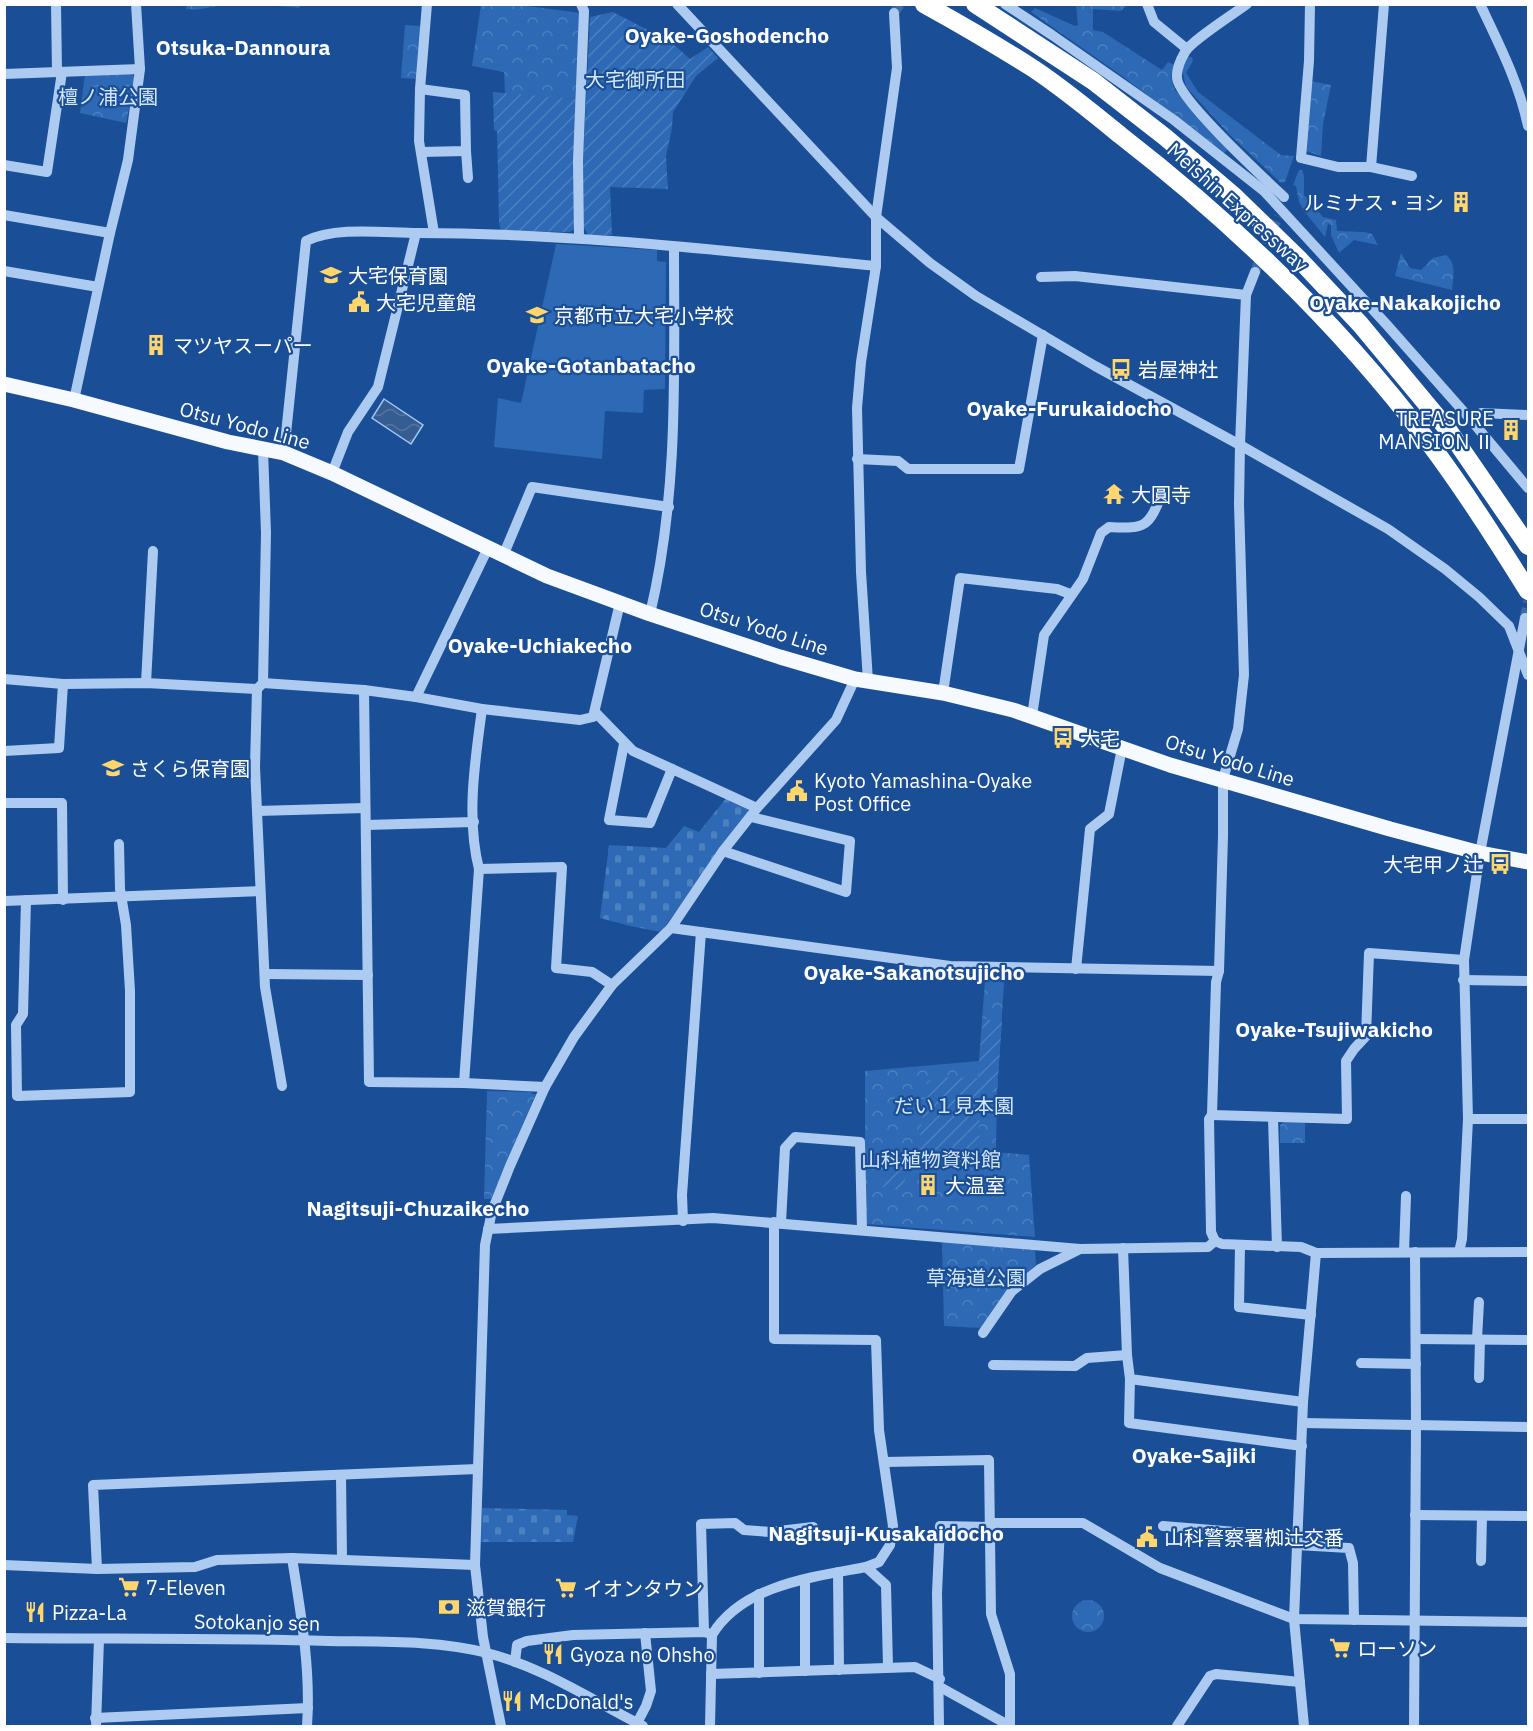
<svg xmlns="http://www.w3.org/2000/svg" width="1533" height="1731" viewBox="0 0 1533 1731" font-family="'IBM Plex Sans','Noto Sans JP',sans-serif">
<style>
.forest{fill:url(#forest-crowns)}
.cemetery{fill:url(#cemetery-stones)}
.garden{fill:url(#garden-furrows)}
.pitch{fill:#2d69b4}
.water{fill:url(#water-waves);stroke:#a0c6f2;stroke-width:1.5}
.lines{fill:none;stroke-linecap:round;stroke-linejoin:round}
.minor-tunnel{stroke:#3c69a7;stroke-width:10;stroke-dasharray:10 5;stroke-linecap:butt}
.minor{stroke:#adcbf0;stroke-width:10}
.major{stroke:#f6faff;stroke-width:15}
.highway{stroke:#fff;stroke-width:18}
.labels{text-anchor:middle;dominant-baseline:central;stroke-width:4.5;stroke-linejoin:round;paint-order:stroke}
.park-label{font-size:20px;fill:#d4e6fb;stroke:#1a4f97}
.poi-label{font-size:20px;fill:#fff;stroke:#1a4f97;text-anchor:start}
.street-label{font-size:20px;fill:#fff;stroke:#1a4f97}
.neighbourhood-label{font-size:21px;font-weight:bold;fill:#fff;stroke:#1a4f97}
</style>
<defs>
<pattern id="forest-crowns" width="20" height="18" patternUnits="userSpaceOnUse" patternTransform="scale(1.5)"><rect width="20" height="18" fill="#2d69b4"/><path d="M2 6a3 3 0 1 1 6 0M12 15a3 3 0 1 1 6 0" fill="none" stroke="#4c80bf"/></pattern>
<pattern id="cemetery-stones" width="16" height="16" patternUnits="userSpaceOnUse" patternTransform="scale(1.5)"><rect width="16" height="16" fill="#2d69b4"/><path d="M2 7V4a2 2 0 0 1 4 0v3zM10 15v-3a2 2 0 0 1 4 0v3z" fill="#4c80bf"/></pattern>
<pattern id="garden-furrows" width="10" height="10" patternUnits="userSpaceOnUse" patternTransform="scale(1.5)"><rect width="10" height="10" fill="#2d69b4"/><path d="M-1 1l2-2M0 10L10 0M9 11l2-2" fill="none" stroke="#4c80bf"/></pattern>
<pattern id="water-waves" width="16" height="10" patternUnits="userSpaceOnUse" patternTransform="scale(1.5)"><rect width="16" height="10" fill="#365d91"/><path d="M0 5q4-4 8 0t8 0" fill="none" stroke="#5475a2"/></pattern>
</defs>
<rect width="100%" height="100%" fill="#1a4f97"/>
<g class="forest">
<path d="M 187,4 L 300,4 L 300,5 L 299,8 C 276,5 241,3 219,6 C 205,7 202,11 186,9 Z"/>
<path d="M 481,5 L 519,5 L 581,13 L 576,99 L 505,94 L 504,72 L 472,66 Z"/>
<path d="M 1076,5 L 1127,5 L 1121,11 L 1093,9 L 1093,30 L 1103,32 L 1162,70 L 1168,62 L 1174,65 L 1171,77 L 1174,89 L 1226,146 L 1227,150 L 1224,153 L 1122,76 L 1031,12 L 1035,8 L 1075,26 L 1078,25 Z"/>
<path d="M 405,25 L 421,26 L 417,79 L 401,78 Z"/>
<path d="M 1188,57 L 1192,57 L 1193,61 L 1186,73 L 1198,92 L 1281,155 L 1294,156 L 1285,182 L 1281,183 L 1230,135 L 1186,87 L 1182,69 Z"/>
<path d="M 85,74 L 132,74 L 135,78 L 126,123 L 80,113 Z"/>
<path d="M 1311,81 L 1331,85 L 1323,124 L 1321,156 L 1306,151 Z"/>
<path d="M 1299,170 L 1302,170 L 1304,176 L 1304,195 L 1323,217 L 1336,220 L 1337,231 L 1364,232 L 1372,234 L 1378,245 L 1354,240 L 1339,253 L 1331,235 L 1331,225 L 1328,224 L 1325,237 L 1304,211 L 1299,202 L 1296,186 L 1293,185 Z"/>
<path d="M 1401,253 L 1410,268 L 1421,270 L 1433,258 L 1446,255 C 1457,263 1453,278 1452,290 L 1395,276 Z"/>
<path d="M 986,967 L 1005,968 L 997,1092 L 996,1152 L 1029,1155 L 1035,1237 L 865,1224 L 865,1071 L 979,1061 Z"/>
<path d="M 487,1091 L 531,1092 L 532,1094 L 536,1094 L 491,1199 L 484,1199 Z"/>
<path d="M 1285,1121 L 1305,1121 L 1305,1143 L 1280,1143 L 1280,1125 Z"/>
<path d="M 942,1242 L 1035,1250 L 1036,1265 L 1009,1288 L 983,1328 L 944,1326 Z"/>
<circle cx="1088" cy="1616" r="16"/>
</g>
<g class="cemetery">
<path d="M 727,797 L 748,806 L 749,813 L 661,932 L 630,926 L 600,918 L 609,845 L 666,848 L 684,826 L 699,832 Z"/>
<path d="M 482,1508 L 567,1510 L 567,1515 L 578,1516 L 573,1542 L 481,1542 Z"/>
</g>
<g class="garden">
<path d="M 613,12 L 671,42 L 690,59 L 708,47 L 718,58 L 696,76 L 673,112 L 672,128 L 666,156 L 668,189 L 610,187 L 612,235 L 588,235 L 583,226 L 582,181 L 590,17 Z"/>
<path d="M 493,92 L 576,99 L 574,229 L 570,232 L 501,231 L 499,222 L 497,131 L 494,130 Z"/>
<path d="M 983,1019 L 1002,1021 L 997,1092 L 983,1091 L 978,1134 L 957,1132 L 982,1136 L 978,1169 L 917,1161 L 927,1082 L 936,1077 L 978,1078 Z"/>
<path d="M 887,1160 L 908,1163 L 903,1191 L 883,1187 Z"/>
</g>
<path class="pitch" d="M 556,244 L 657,250 L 657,261 L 666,262 L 665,389 L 644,390 L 643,413 L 605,411 L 602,459 L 494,447 L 498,398 L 521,403 Z"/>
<path class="water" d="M 384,399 L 423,425 L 411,444 L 372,418 Z"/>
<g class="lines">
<g class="minor-tunnel">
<path d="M 894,13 L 900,4"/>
<path d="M 1255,272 L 1278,216"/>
<path d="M 1525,618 L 1528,601"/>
</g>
<g class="minor">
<path d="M 56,4 L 57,72"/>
<path d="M 427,4 L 420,89 L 419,141 L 434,233"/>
<path d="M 677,4 L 876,217 L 930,263 L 976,296 L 1095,366 L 1240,445 L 1388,529 L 1445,569 L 1479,597 L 1509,626 L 1528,675"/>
<path d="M 1005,4 L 1052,35 L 1174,120 L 1264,191 L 1387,325 L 1471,420 L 1528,488"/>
<path d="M 1147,4 L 1154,22 L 1187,49"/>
<path d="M 1247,4 C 1235,13 1191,41 1185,52 C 1181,59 1176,69 1177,78 C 1178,99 1265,179 1284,197"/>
<path d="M 1310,4 L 1309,61 L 1301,158 L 1338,167 L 1371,167 L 1412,176"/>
<path d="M 1480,4 C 1499,44 1519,83 1528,126"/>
<path d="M 4,74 L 140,69"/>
<path d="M 420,89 L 465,95 L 466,151 L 421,152"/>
<path d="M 466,151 L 468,178"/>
<path d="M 4,165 L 47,172 L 62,72"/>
<path d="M 1371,167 L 1384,4"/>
<path d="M 4,215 L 110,233"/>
<path d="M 579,238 L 578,161 L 584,11 L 581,4"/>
<path d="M 4,271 L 98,287"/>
<path d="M 1041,277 L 1075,276 L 1246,295"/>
<path d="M 74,400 L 110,233 L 128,160 L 140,69 L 136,4"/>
<path d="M 1471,420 L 1481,413 L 1528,415"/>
<path d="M 263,450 L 266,533 L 263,683 L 257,689 L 255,767 L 265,987 L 282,1086"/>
<path d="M 284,453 L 306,241 C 336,226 385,233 418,233 C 571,233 724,251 876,266"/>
<path d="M 857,459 L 898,461 L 908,469 L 1019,469 L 1043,335"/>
<path d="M 332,473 L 348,432 L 378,387 L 416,233"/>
<path d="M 503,556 L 532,487 L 669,507"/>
<path d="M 650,614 C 679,493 674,370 674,247"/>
<path d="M 4,679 L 63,684 L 146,683 L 257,689"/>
<path d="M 868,681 L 861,572 L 857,408 L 861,362 L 876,266 L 876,217 L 897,68 L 894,13"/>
<path d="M 146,683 L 153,551"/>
<path d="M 263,683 L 364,690 L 416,697 L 482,709 L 580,720 L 593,717 L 620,603"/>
<path d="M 364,690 L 369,1082 L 464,1083 L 545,1087"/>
<path d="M 943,693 L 960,578 L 1057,589 L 1070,594"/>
<path d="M 416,697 L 488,548"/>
<path d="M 595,712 L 633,751 L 757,808"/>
<path d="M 1032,716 L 1044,635 L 1083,579 L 1101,533 L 1109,527 C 1147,529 1148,527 1163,492"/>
<path d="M 624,744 L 609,820 L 650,823 L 672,769"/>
<path d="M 4,751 L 59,748 L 63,684"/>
<path d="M 4,803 L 62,803 L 63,900"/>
<path d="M 257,811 L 365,808"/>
<path d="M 366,825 L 474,822"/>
<path d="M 723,851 L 846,892 L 850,841 L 751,817"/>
<path d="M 479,869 L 562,867 L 556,968 L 592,972 L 612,985"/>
<path d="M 26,900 L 23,1014 L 16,1025 L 17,1096 L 130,1092 L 130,991 L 126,925 L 120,889 L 119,844"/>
<path d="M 4,901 L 260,891"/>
<path d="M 671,928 L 950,966 L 1219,971"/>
<path d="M 1076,969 L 1090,829 L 1109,814 L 1122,748"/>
<path d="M 265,974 L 368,975"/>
<path d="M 1463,980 L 1528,981"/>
<path d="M 464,1083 L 479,869 C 466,818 475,761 482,709"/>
<path d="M 1212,1115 L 1347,1119 L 1346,1061 L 1354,1049 L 1366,1036 L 1369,953 L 1464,960"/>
<path d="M 1273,1118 L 1277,1247"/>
<path d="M 1468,1119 L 1528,1119"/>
<path d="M 683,1221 L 682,1195 L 701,932"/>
<path d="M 781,1222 L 785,1148 L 795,1137 L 860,1142 L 862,1230"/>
<path d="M 488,1229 L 713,1218 L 1080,1249 L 1208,1247 L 1215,1241 L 1222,1244 L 1301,1247 L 1316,1253 L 1528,1252"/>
<path d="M 1215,1241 L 1211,1232 L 1209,1119 L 1212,1115 L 1216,982 L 1219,971 L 1223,836 L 1223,779 L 1238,729 L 1244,675 L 1239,504 L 1240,445 L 1246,295 L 1255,272"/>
<path d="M 1240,1245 L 1239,1307 L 1311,1315"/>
<path d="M 1123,1248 L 1127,1355 L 1130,1379 L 1303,1402"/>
<path d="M 1404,1252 L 1406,1196"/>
<path d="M 1459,1252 L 1462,1239 L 1468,1119 L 1464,960 L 1480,853 L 1525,618"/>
<path d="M 983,1333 L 1012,1291 L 1040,1269 L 1080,1249"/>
<path d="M 1416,1339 L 1528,1340"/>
<path d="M 1477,1339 L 1479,1302"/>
<path d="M 1361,1363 L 1416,1364"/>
<path d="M 993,1365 L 1075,1366 L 1087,1358 L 1127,1355"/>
<path d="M 1479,1378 L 1480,1339"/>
<path d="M 1130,1379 L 1129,1423 L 1302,1446"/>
<path d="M 1303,1423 L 1528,1427"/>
<path d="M 885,1462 L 989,1460 L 991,1614 L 1010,1674 L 1010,1726 L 940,1687"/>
<path d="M 341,1476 L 342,1559"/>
<path d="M 1415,1515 L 1528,1516"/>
<path d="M 991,1523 L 1083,1523 L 1160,1568 L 1294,1619 L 1528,1622"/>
<path d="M 1163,1526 L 1297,1537"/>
<path d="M 1297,1545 L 1349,1548 L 1353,1563 L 1354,1620"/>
<path d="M 292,1558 C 301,1614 311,1670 307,1726"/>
<path d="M 1481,1561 L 1482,1516"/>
<path d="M 4,1565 L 97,1569 L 195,1567 L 217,1560 L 292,1558 L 475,1565"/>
<path d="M 866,1567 L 886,1585 L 888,1667"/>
<path d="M 97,1569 L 93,1485 L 477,1469"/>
<path d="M 838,1572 L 839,1670"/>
<path d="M 759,1594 L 759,1673"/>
<path d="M 704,1632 L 701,1524 L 735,1523 L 744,1530 L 770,1532 L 813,1527"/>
<path d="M 4,1638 C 112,1639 220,1638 328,1641 C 380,1642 436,1640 487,1653 C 543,1667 593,1701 643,1726"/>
<path d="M 515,1662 L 517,1645 L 527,1641 L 573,1635 L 704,1632 L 711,1634"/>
<path d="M 805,1671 L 805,1581"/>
<path d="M 711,1674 L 915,1667 L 940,1679"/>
<path d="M 95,1718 L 308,1708"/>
<path d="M 637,1723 L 646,1706 L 651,1691 L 645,1633"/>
<path d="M 96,1726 L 99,1639"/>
<path d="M 501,1726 L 483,1637 L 475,1565 L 485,1245 L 492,1211 L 510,1166 L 545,1087 L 574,1037 L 612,985 L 671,928 L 723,851 L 757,808 L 836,720 L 855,679"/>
<path d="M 710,1726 L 712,1635 C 742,1585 813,1577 866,1567 L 879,1562 L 890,1545 L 893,1526 L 879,1430 L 876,1340 L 774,1339 L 774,1222"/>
<path d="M 939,1726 L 937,1593 L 940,1526 L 991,1527"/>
<path d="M 1177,1726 L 1210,1676 L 1216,1674 L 1300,1682"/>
<path d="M 1304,1726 L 1294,1619 L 1303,1402 L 1316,1253"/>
<path d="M 1414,1726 L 1416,1425 L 1415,1252"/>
</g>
<path class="major" d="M 4,384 L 74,400 L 228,442 L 284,453 L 332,473 L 547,576 L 650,614 L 780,657 L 855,679 L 943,693 L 1013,710 L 1170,765 L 1390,829 L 1480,853 L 1528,862"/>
<g class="highway">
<path d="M 924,4 C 962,25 998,46 1034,69 C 1064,89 1092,112 1120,135 C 1236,225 1342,327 1430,444 C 1466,492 1497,541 1528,591"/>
<path d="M 975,4 L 1093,81 L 1165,137 L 1233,195 L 1299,259 L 1360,324 L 1449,431 L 1528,546"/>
</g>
</g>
<defs>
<symbol id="building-bare" viewBox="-9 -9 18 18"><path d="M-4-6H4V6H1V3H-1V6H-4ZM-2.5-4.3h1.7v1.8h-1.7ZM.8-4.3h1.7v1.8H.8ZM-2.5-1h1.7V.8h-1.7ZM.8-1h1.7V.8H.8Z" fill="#ffd66c" stroke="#1a4f97" stroke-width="2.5" paint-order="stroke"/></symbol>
<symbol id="school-bare" viewBox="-9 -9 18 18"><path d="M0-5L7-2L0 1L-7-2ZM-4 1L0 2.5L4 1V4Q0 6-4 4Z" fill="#ffd66c" stroke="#1a4f97" stroke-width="2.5" paint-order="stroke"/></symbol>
<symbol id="civic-bare" viewBox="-9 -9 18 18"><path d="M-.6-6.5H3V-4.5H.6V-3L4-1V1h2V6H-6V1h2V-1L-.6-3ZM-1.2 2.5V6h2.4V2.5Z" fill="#ffd66c" stroke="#1a4f97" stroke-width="2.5" paint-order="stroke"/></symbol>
<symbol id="bus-bare" viewBox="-9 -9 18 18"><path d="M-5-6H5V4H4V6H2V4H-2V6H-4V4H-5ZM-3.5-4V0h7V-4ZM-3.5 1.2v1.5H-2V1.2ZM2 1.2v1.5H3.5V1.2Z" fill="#ffd66c" stroke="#1a4f97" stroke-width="2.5" paint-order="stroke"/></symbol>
<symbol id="temple-bare" viewBox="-9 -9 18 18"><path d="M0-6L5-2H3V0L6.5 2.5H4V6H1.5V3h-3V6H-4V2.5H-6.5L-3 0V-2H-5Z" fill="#ffd66c" stroke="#1a4f97" stroke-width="2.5" paint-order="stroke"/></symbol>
<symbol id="supermarket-bare" viewBox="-9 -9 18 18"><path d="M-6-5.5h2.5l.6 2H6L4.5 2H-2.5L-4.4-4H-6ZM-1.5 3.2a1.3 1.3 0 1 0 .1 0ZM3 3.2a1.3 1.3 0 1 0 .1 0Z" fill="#ffd66c" stroke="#1a4f97" stroke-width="2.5" paint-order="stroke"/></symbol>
<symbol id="bank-bare" viewBox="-9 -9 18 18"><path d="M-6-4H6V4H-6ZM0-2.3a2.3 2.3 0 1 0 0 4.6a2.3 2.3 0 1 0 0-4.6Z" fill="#ffd66c" stroke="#1a4f97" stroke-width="2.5" paint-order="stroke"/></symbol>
<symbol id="restaurant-bare" viewBox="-9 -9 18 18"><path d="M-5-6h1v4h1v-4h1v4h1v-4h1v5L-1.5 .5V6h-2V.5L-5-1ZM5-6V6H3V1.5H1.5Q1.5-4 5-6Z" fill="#ffd66c" stroke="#1a4f97" stroke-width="2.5" paint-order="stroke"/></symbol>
</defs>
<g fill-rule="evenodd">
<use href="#building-bare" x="1446" y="187" width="30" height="30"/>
<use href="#school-bare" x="316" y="260" width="30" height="30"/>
<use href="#civic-bare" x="344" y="287" width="30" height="30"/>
<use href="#school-bare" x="522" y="300" width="30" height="30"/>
<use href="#building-bare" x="141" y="330" width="30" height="30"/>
<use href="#bus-bare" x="1106" y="354" width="30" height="30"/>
<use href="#building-bare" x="1496" y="415" width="30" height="30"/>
<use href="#temple-bare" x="1099" y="479" width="30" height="30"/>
<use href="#bus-bare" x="1048" y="723" width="30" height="30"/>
<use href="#school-bare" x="98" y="753" width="30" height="30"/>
<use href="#civic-bare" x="782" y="776" width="30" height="30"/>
<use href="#bus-bare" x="1485" y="849" width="30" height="30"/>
<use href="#building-bare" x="913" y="1170" width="30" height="30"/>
<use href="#civic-bare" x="1132" y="1522" width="30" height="30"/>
<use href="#supermarket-bare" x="114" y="1572" width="30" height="30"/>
<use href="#supermarket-bare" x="551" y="1573" width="30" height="30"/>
<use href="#bank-bare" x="434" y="1592" width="30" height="30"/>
<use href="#restaurant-bare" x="20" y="1597" width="30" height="30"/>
<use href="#supermarket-bare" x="1325" y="1633" width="30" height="30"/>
<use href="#restaurant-bare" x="538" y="1639" width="30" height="30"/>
<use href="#restaurant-bare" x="497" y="1686" width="30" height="30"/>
</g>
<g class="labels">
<g class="park-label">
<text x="635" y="79">大宅御所田</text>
<text x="108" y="96">檀ノ浦公園</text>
<text x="954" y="1105">だい１見本園</text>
<text x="931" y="1159">山科植物資料館</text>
<text x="976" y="1277">草海道公園</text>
</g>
<g class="poi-label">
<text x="1444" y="202" text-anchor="end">ルミナス・ヨシ</text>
<text x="348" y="275">大宅保育園</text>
<text x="376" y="302">大宅児童館</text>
<text x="554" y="315">京都市立大宅小学校</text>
<text x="173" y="345">マツヤスーパー</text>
<text x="1138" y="369">岩屋神社</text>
<text x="1494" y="418" text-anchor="end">TREASURE<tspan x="1494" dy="23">MANSION Ⅱ</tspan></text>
<text x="1131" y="494">大圓寺</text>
<text x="1080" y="738">大宅</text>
<text x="130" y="768">さくら保育園</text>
<text x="814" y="780">Kyoto Yamashina-Oyake<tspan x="814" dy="23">Post Office</tspan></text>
<text x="1483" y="864" text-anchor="end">大宅甲ノ辻</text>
<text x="945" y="1185">大温室</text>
<text x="1164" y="1537">山科警察署椥辻交番</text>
<text x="146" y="1587">7-Eleven</text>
<text x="583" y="1588">イオンタウン</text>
<text x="466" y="1607">滋賀銀行</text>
<text x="52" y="1612">Pizza-La</text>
<text x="1357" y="1648">ローソン</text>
<text x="570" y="1654">Gyoza no Ohsho</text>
<text x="529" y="1701">McDonald's</text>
</g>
<g class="street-label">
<text transform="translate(1238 207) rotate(42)">Meishin Expressway</text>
<text transform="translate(245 425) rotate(15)">Otsu Yodo Line</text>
<text transform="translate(764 628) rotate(18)">Otsu Yodo Line</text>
<text transform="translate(1230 760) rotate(17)">Otsu Yodo Line</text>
<text transform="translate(257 1622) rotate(1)">Sotokanjo sen</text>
</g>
<g class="neighbourhood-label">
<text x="727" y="35">Oyake-Goshodencho</text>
<text x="243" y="47">Otsuka-Dannoura</text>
<text x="1405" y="302">Oyake-Nakakojicho</text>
<text x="591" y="365">Oyake-Gotanbatacho</text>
<text x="1069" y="408">Oyake-Furukaidocho</text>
<text x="540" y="645">Oyake-Uchiakecho</text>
<text x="914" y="972">Oyake-Sakanotsujicho</text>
<text x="1334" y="1029">Oyake-Tsujiwakicho</text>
<text x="418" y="1208">Nagitsuji-Chuzaikecho</text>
<text x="1194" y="1455">Oyake-Sajiki</text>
<text x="886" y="1533">Nagitsuji-Kusakaidocho</text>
</g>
</g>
<rect width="1533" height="1731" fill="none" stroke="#ffffff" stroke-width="12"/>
</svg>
